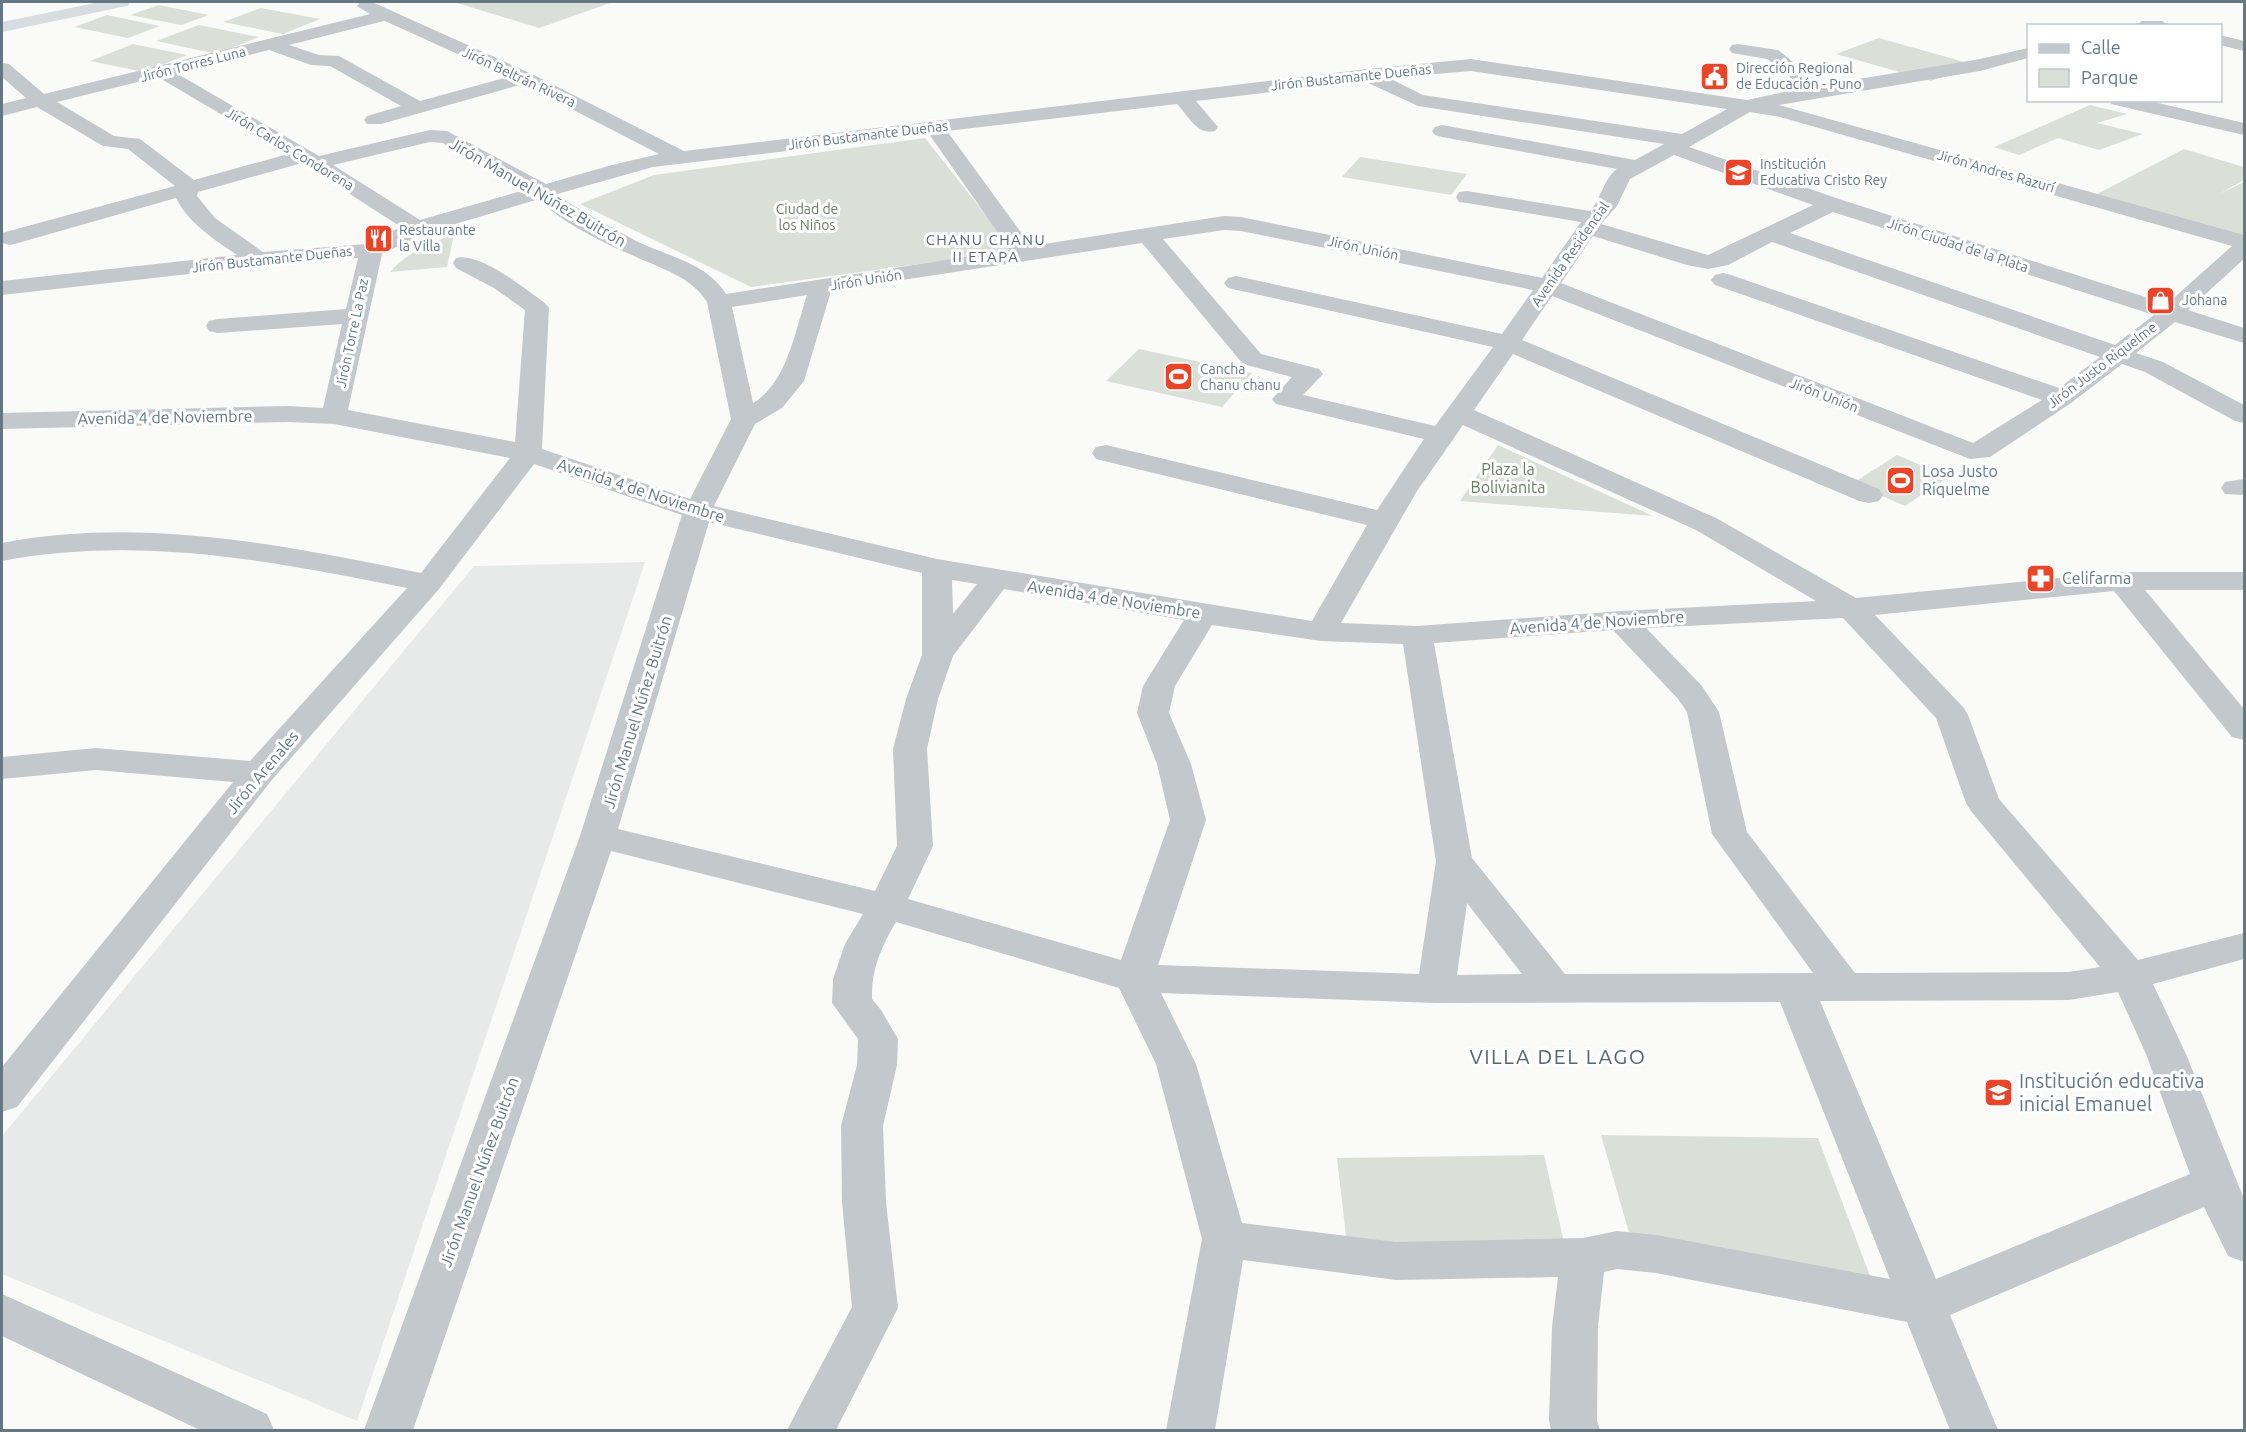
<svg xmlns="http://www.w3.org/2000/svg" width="2246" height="1432" viewBox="0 0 2246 1432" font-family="Ubuntu,sans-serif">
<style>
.built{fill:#e8eae9}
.green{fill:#dae0d7}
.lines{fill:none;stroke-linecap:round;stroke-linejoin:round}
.minor{fill:#c3c8cc;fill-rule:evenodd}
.highway{fill:#d6dcdf;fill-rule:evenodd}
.labels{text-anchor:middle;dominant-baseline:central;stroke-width:6;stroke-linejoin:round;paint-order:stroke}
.far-street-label{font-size:14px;fill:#647884;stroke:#fff}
.far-poi-label{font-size:14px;fill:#647884;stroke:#fff;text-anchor:start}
.far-park-label{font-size:14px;fill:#697b63;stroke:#fff}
.far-neighbourhood-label{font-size:15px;letter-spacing:1.5px;fill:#56666f;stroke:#fff}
.street-label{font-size:16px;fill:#647884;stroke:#fff}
.park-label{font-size:16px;fill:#697b63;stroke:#fff}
.poi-label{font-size:16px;fill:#647884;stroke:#fff;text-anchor:start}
.near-poi-label{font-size:20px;fill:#647884;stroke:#fff;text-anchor:start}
.near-neighbourhood-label{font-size:21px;letter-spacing:1.5px;fill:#56666f;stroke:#fff}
</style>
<rect width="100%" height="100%" fill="#fafaf8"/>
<path class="built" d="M 645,562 L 357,1421 L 2,1274 L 2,1136 L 474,566 Z"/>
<g class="green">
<path d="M 454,2 L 613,2 L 539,28 Z"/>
<path d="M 159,5 L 209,15 L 181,25 L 130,15 Z"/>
<path d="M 261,8 L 320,19 L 283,34 L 223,22 Z"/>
<path d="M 107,15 L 160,26 L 128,38 L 74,27 Z"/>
<path d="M 199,25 L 259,37 L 217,54 L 156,41 Z"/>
<path d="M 1879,38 L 1975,65 L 1931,81 L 1836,54 Z"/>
<path d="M 133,44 L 187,55 L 144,72 L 90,61 Z"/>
<path d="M 2090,105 L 2127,114 L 2097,123 L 2143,134 L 2099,150 L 2058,138 L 2019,155 L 1994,147 Z"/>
<path d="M 925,138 L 1014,251 L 751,287 L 580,204 L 654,175 Z"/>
<path d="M 2184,149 L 2244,167 L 2244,180 L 2219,194 L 2244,182 L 2244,239 L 2093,196 Z"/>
<path d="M 1360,157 L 1467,174 L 1451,195 L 1342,177 Z"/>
<path d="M 454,234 L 447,267 L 390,272 C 407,252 430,244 454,234 Z"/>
<path d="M 1139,349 L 1252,373 L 1222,407 L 1106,381 Z"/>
<path d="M 1498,445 L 1653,516 L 1460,501 Z"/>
<path d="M 1897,455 L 1948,477 L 1905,506 L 1853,483 Z"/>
<path d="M 1601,1135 L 1818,1138 L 1870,1276 L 1638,1264 Z"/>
<path d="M 1544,1155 L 1571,1273 L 1350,1271 L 1337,1158 Z"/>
</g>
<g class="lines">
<g class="minor">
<path d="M 360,2 L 372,2 L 532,74 L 684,151 L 1367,69 L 1471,59 L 1747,100 L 1803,88 L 1767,59 L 1732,53 L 1729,49 L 1732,45 L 1738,44 L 1778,50 L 1822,85 L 1980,59 L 2028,48 L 2028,58 L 1980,71 L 1779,105 L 2244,235 L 2244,259 L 2188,310 L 2244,328 L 2244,343 L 2175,322 L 2136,353 L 2163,362 L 2244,405 L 2244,423 L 2235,421 L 2145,372 L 2122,364 L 2071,403 L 1990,457 L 1970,459 L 1552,296 L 1522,340 L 1879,489 L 1883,495 L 1879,501 L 1869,503 L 1859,501 L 1513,354 L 1474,410 L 1716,518 L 1856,598 L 2122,572 L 2244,572 L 2244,590 L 2145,590 L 2244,709 L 2244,740 L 2232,737 L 2114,591 L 1875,615 L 1964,708 L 1968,715 L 1999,799 L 2138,960 L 2244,933 L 2244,959 L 2153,984 L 2186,1054 L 2244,1199 L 2244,1262 L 2228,1256 L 2204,1207 L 1950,1315 L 1998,1430 L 1950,1430 L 1907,1322 L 1656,1273 L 1617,1269 L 1604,1272 L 1598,1327 L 1597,1420 L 1600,1430 L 1551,1430 L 1549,1420 L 1552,1327 L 1558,1277 L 1396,1280 L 1243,1260 L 1215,1430 L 1166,1430 L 1202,1239 L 1156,1064 L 1119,988 L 896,922 C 881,947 871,970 872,999 L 881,1010 L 898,1039 L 897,1065 L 883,1126 L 886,1202 L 898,1308 L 836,1430 L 787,1430 L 852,1307 L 842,1202 L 841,1126 L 857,1065 L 858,1039 L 832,1003 L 833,979 L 845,944 L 863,914 L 611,851 L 413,1430 L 364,1430 L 580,836 L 682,515 L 534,464 L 439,589 L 271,781 L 17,1107 L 2,1112 L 2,1067 L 233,782 L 96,770 L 2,779 L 2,757 L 96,748 L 250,761 L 407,588 C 274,561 138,535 2,561 L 2,543 C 142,516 283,545 421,573 L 510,458 L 334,424 L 288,422 L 2,429 L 2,413 L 288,406 L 323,408 L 342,324 L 218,333 L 209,331 L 206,326 L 209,321 L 218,319 L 346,309 L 358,258 L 297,262 L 2,295 L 2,281 L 237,255 C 214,239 189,224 176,198 L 18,243 L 10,245 L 2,243 L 2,233 L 175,186 L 128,149 L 103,146 L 37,107 L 2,116 L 2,104 L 26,98 L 2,77 L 2,63 L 9,64 L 44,94 L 370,14 L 357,6 ZM 384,21 L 385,21 L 508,77 L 420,101 L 339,56 L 319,55 L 289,45 ZM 269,50 L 311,65 L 330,66 L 401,106 L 367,116 L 364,120 L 367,124 L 381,124 L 523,84 L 659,154 L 612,165 L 546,184 L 447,131 L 430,130 L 319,156 L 176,73 ZM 1471,71 L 1727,109 L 1682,134 L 1423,95 L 1389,78 ZM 158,77 L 288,154 L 194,180 L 140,139 L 114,136 L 57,102 ZM 1364,81 L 1418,106 L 1664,144 L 1635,160 L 1442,125 L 1435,127 L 1432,131 L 1435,135 L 1442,137 L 1617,169 C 1604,178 1601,199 1590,211 L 1467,191 L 1459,192 L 1456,197 L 1459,202 L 1467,203 L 1581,222 L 1542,278 L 1241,217 L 1224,216 L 1031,246 L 947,131 L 1177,104 C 1188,116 1198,136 1215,131 L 1218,127 L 1196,101 ZM 1750,112 L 1780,117 L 2232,246 L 2167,304 L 1839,199 L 1689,147 ZM 929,134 L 1010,250 L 726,294 C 707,263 667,256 636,241 C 612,228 588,214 564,200 L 557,194 L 653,167 ZM 430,142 L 443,143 L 525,190 L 420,220 L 333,165 ZM 1674,155 L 1813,205 L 1708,255 L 1601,224 L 1617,206 L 1630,179 ZM 302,163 L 308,167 L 401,227 L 367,244 L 263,252 L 215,218 L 197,196 L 198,192 ZM 539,199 C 558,221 606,244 634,256 C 660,268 692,277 707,302 L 731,419 L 690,499 L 542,449 L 549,308 L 545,303 C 525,289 480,252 456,258 L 453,263 L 456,268 L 494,288 L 525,310 L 515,442 L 348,410 L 382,254 L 425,233 ZM 1833,212 L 2154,315 L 2115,345 L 1790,233 ZM 1224,230 L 1241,231 L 1533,290 L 1502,334 L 1236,276 L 1228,278 L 1224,283 L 1228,288 L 1493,347 L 1435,426 L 1303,395 L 1323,374 L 1319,369 L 1261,354 L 1163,239 ZM 1593,236 L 1687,265 L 1708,269 L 1728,265 L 1772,242 L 2100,357 L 2059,388 L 1731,275 L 1723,273 L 1715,275 L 1711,280 L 1715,285 L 2042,400 L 1973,443 L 1561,283 ZM 1142,243 L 1243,364 L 1292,377 L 1272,399 L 1276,404 L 1424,439 L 1377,510 L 1106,445 L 1096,447 L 1092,453 L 1096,459 L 1367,525 L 1312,621 L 937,559 L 714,506 L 755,424 L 782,408 L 804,381 L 831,291 ZM 807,295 C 795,331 787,383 753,403 L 732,307 ZM 1463,425 L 1696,530 L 1816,601 L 1621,611 L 1417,626 L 1341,623 L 1417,491 ZM 709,522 L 922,573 L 922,655 L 906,699 L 893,749 L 897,846 L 875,891 L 618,829 ZM 952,580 L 977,584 L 953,614 ZM 1004,589 L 1184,620 L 1143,686 L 1137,713 L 1157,764 L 1170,820 L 1121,960 L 908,899 L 933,846 L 927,749 L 938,699 L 953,656 ZM 1843,618 L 1936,718 L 1966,803 L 1971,811 L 2100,967 L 2069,972 L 1855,973 L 1747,832 L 1719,712 L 1702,686 L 1646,628 ZM 1212,625 L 1321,641 L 1403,644 L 1436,861 L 1419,974 L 1158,965 L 1206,820 L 1191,764 L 1169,713 L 1175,686 ZM 1613,630 L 1678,699 L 1687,712 L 1712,834 L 1813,973 L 1565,974 L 1472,858 L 1434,643 ZM 1467,903 L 1522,974 L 1457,975 ZM 2118,992 L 2146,1054 L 2190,1174 L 1936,1279 L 1820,1001 L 2069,1000 ZM 1161,993 L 1436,1003 L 1780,1002 L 1890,1279 L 1656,1235 L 1617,1231 L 1583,1238 L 1396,1242 L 1242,1223 L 1196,1064 Z"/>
<path d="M 2142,21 L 2162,21 L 2170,26 L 2134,26 Z"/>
<path d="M 2220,35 L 2244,41 L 2244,51 L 2220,45 Z"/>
<path d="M 2109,100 L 2145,100 L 2244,123 L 2244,135 L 2111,104 Z"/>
<path d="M 2244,479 L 2244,495 L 2225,494 L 2221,488 L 2225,482 Z"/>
<path d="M 2,1294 L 267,1414 L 274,1430 L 200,1430 L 2,1336 Z"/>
</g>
<path class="highway" d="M 100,2 L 130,2 L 128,6 L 122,7 L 2,32 L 2,22 Z"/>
</g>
<defs>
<symbol id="civic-square" viewBox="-11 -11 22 22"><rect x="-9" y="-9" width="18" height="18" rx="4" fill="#ea4528" stroke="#fff"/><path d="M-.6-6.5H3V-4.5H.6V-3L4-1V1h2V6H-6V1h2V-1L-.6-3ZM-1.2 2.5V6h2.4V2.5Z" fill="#fff"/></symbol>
<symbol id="school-square" viewBox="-11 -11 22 22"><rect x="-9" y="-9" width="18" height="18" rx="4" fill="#ea4528" stroke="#fff"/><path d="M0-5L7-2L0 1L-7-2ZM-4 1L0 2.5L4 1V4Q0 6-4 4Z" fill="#fff"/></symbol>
<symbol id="restaurant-square" viewBox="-11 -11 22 22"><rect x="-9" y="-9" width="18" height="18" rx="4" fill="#ea4528" stroke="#fff"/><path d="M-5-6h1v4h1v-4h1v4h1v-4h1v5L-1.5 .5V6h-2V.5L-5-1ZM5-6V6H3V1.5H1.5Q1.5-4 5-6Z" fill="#fff"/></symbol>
<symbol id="shop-square" viewBox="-11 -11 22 22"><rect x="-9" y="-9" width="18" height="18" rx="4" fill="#ea4528" stroke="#fff"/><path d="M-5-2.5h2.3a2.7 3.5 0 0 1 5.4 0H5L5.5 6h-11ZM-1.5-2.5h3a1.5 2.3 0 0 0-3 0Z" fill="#fff"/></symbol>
<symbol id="stadium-square" viewBox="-11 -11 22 22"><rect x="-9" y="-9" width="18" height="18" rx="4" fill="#ea4528" stroke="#fff"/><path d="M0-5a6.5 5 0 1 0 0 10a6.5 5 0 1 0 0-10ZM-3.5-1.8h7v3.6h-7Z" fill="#fff"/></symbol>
<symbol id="pharmacy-square" viewBox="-11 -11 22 22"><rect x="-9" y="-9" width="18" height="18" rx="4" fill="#ea4528" stroke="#fff"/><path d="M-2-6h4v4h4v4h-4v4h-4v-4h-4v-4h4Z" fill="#fff"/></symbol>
</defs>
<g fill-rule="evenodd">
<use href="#civic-square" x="1698" y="60" width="33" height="33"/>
<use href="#school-square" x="1722" y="156" width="33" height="33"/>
<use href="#restaurant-square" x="362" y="222" width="33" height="33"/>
<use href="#shop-square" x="2144" y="284" width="33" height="33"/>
<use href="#stadium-square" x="1162" y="360" width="33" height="33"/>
<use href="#stadium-square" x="1884" y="464" width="33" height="33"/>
<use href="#pharmacy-square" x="2024" y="562" width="33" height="33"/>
<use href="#school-square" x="1982" y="1076" width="33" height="33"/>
</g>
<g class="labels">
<g class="far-street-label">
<text transform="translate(193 64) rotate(-14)">Jirón Torres Luna</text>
<text transform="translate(519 77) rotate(25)">Jirón Beltrán Rivera</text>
<text transform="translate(1351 77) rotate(-6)">Jirón Bustamante Dueñas</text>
<text transform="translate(868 135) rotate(-7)">Jirón Bustamante Dueñas</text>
<text transform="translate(290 149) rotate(31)">Jirón Carlos Condorena</text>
<text transform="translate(1996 171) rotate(16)">Jirón Andres Razurí</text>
<text transform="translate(1958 245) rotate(18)">Jirón Ciudad de la Plata</text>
<text transform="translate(1363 248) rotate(12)">Jirón Unión</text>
<text transform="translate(1570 254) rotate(-55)">Avenida Residencial</text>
<text transform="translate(272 259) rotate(-6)">Jirón Bustamante Dueñas</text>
<text transform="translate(866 280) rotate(-9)">Jirón Unión</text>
<text transform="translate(352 333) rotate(-78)">Jirón Torre La Paz</text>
<text transform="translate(2102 365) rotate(-37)">Jirón Justo Riquelme</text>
<text transform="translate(1824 395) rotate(21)">Jirón Unión</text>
</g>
<g class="far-poi-label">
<text x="1736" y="68">Dirección Regional<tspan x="1736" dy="16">de Educación - Puno</tspan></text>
<text x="1760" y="164">Institución<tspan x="1760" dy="16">Educativa Cristo Rey</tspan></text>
<text x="399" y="230">Restaurante<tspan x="399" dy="16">la Villa</tspan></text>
<text x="2182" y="300">Johana</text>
<text x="1200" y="369">Cancha<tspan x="1200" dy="16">Chanu chanu</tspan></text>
</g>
<g class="far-park-label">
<text x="807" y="209">Ciudad de<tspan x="807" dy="16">los Niños</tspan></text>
</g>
<g class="far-neighbourhood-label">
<text x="986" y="239">CHANU CHANU<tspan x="986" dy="17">II ETAPA</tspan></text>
</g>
<g class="street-label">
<text transform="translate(538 192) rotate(30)">Jirón Manuel Núñez Buitrón</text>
<text transform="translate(165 417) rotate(-1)">Avenida 4 de Noviembre</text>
<text transform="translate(641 490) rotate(18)">Avenida 4 de Noviembre</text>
<text transform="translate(1114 599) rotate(9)">Avenida 4 de Noviembre</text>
<text transform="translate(1597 622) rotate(-4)">Avenida 4 de Noviembre</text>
<text transform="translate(637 712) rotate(-73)">Jirón Manuel Núñez Buitrón</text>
<text transform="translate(262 772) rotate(-50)">Jirón Arenales</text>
<text transform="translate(479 1172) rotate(-70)">Jirón Manuel Núñez Buitrón</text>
</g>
<g class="park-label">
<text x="1508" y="469">Plaza la<tspan x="1508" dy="18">Bolivianita</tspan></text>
</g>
<g class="poi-label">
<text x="1922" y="471">Losa Justo<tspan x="1922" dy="18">Riquelme</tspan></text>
<text x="2062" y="578">Celifarma</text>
</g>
<g class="near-poi-label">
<text x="2019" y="1080">Institución educativa<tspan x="2019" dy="23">inicial Emanuel</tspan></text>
</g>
<g class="near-neighbourhood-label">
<text x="1558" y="1056">VILLA DEL LAGO</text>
</g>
</g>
<rect width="2246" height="1432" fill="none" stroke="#647884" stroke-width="6"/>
<rect x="2027" y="24" width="195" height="78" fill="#ffffff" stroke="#c1c9ce" stroke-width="1.5"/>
<rect x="2039" y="44" width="30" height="9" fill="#c3c8cc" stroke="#c1c9ce" stroke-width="1.5"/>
<text x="2081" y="54" font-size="18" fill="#647884">Calle</text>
<rect x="2039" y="69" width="30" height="18" fill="#dae0d7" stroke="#c1c9ce" stroke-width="1.5"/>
<text x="2081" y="84" font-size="18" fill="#647884">Parque</text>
</svg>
